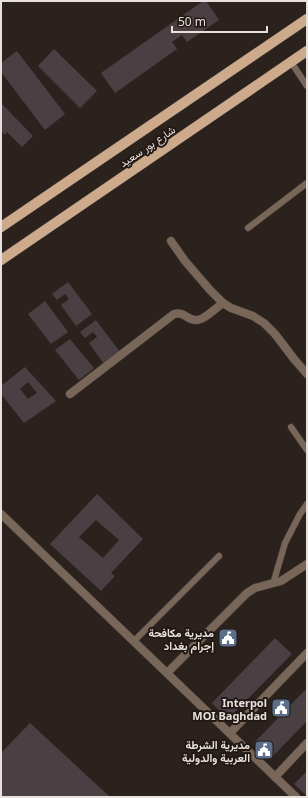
<svg xmlns="http://www.w3.org/2000/svg" width="308" height="798" viewBox="0 0 308 798" font-family="'Noto Sans',Vazirmatn,sans-serif">
<style>
.building{fill:#4a3f43;fill-rule:evenodd}
.lines{fill:none;stroke-linecap:round;stroke-linejoin:round}
.service-casing{stroke:#463d38;stroke-width:7}
.minor-casing{stroke:#463d38;stroke-width:9}
.primary-casing{stroke:#463d38;stroke-width:11}
.service{stroke:#786759;stroke-width:6}
.minor{stroke:#786759;stroke-width:8}
.primary{stroke:#ccaa8b;stroke-width:10}
.labels{text-anchor:middle;dominant-baseline:central;stroke-width:4;stroke-linejoin:round;paint-order:stroke}
.street-label{font-size:11px;fill:#e7e0dd;stroke:#221914}
.poi-label{font-size:11px;font-weight:bold;fill:#e7e0dd;stroke:#221914;text-anchor:end}
</style>
<rect width="100%" height="100%" fill="#2c221d"/>
<g class="building">
<path d="M 203,1 L 206,1 L 219,20 L 187,42 L 182,35 L 172,42 L 177,49 L 115,93 L 101,73 Z"/>
<path d="M 54,49 L 97,91 L 80,108 L 38,66 Z"/>
<path d="M 17,51 L 65,114 L 45,130 L 1,72 L 1,63 Z"/>
<path d="M 1,103 L 33,136 L 22,147 L 7,132 L 5,135 L 1,131 Z"/>
<path d="M 68,282 L 92,314 L 76,326 L 61,305 L 69,299 L 65,294 L 57,300 L 52,294 Z"/>
<path d="M 45,301 L 68,332 L 51,344 L 28,314 Z"/>
<path d="M 96,320 L 120,352 L 104,364 L 89,343 L 97,337 L 93,332 L 85,338 L 80,332 Z"/>
<path d="M 70,339 L 94,368 L 79,380 L 55,350 Z"/>
<path d="M 25,367 L 56,401 L 24,423 L 1,394 L 1,386 ZM 28,382 L 37,393 L 28,399 L 20,389 Z"/>
<path d="M 97,494 L 143,539 L 111,573 L 115,576 L 101,591 L 50,544 ZM 96,520 L 119,540 L 103,558 L 79,537 Z"/>
<path d="M 275,638 L 292,654 L 228,719 L 212,703 Z"/>
<path d="M 307,688 L 307,721 L 270,759 L 254,743 Z"/>
<path d="M 30,723 L 110,797 L 1,797 L 1,753 Z"/>
<path d="M 307,771 L 307,796 L 294,784 Z"/>
</g>
<g class="lines">
<defs>
<g id="service">
<path d="M 291,62 L 307,86"/>
<path d="M 248,228 L 307,183"/>
<path d="M 291,427 L 307,450"/>
<path d="M 273,584 L 285,543 L 300,514 L 307,504"/>
<path d="M 134,641 L 219,556"/>
</g>
<g id="minor">
<path d="M 171,241 L 185,261 L 210,290 L 223,303 L 231,308 L 253,316 L 264,323 L 275,334 L 294,359 L 307,374"/>
<path d="M 70,394 L 174,314 C 185,311 187,321 197,320 C 204,320 217,307 223,303"/>
<path d="M 1,514 L 296,797"/>
<path d="M 167,673 L 247,593 L 255,588 L 281,581 L 307,564"/>
<path d="M 230,733 L 307,653"/>
<path d="M 275,777 L 307,743"/>
</g>
<g id="primary">
<path d="M 1,227 L 307,19"/>
<path d="M 1,260 L 307,51"/>
</g>
</defs>
<use href="#service" class="service-casing"/>
<use href="#minor" class="minor-casing"/>
<use href="#primary" class="primary-casing"/>
<use href="#service" class="service"/>
<use href="#minor" class="minor"/>
<use href="#primary" class="primary"/>
</g>
<defs>
<symbol id="civic-square" viewBox="-11 -11 22 22"><rect x="-9" y="-9" width="18" height="18" rx="4" fill="#5c6f8a" stroke="#221914"/><path d="M-.6-6.5H3V-4.5H.6V-3L4-1V1h2V6H-6V1h2V-1L-.6-3ZM-1.2 2.5V6h2.4V2.5Z" fill="#fff"/></symbol>
</defs>
<g fill-rule="evenodd">
<use href="#civic-square" x="217" y="627" width="22" height="22"/>
<use href="#civic-square" x="270" y="697" width="22" height="22"/>
<use href="#civic-square" x="253" y="739" width="22" height="22"/>
</g>
<g class="labels">
<g class="street-label">
<text transform="translate(147 146) rotate(-34)">شارع بور سعيد</text>
</g>
<g class="poi-label">
<text x="214" y="632">مديرية مكافحة<tspan x="214" dy="13">إجرام بغداد</tspan></text>
<text x="267" y="702">Interpol<tspan x="267" dy="13">MOI Baghdad</tspan></text>
<text x="250" y="744">مديرية الشرطة<tspan x="250" dy="13">العربية والدولية</tspan></text>
</g>
</g>
<rect width="308" height="798" fill="none" stroke="#e7e0dd" stroke-width="4"/>
<path d="M172 26v6h95v-6" fill="none" stroke="#e7e0dd" stroke-width="2"/>
<text x="178" y="26" font-size="12" fill="#e7e0dd" stroke="#221914" stroke-width="3" paint-order="stroke">50 m</text>
</svg>
